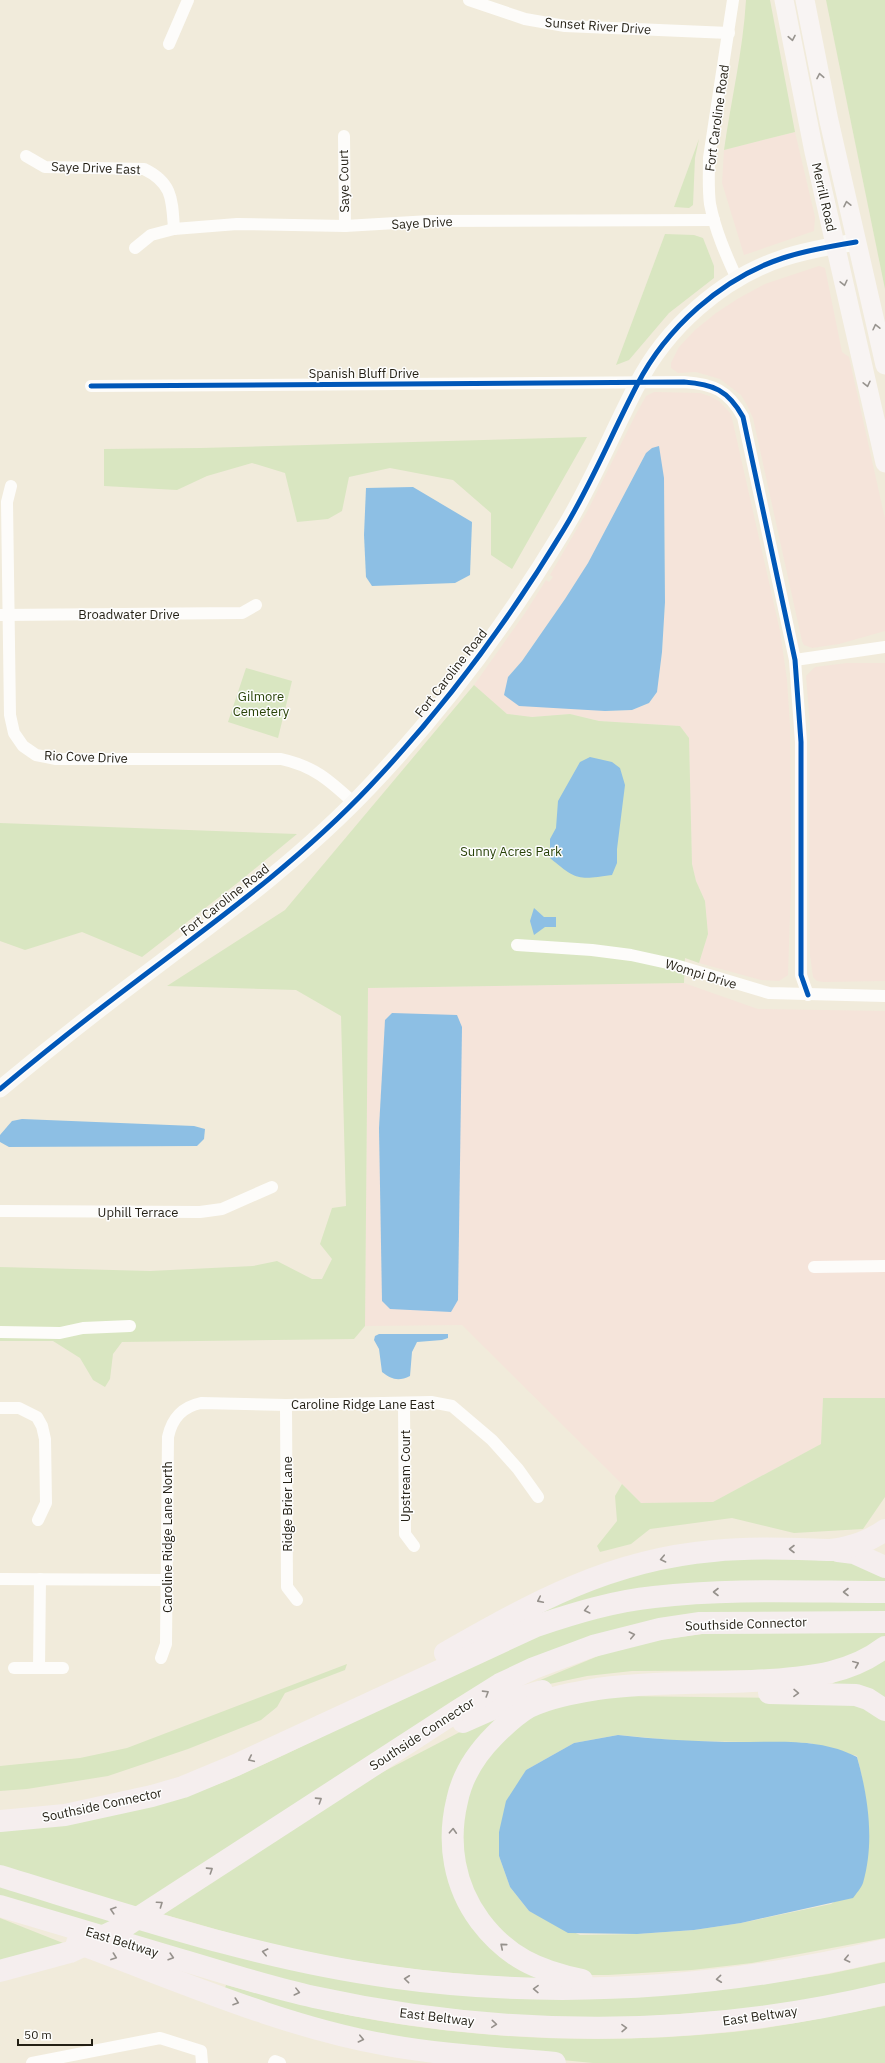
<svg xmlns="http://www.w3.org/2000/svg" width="885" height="2063" viewBox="0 0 885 2063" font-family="'IBM Plex Sans',sans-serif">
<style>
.commercial{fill:#f5e4da;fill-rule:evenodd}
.green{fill:#d9e6c1;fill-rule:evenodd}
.water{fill:#8dbfe4}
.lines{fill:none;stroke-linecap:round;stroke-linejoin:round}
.street{stroke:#fdfcfa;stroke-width:12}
.secondary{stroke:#faf9f6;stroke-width:17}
.primary{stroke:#f8f4f3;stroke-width:19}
.highway{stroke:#f5eeee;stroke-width:22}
.cycleway-casing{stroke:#fdfdfd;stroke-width:8}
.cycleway{stroke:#0057b8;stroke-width:5}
.oneway{stroke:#98948f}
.oneway2{stroke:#96918c}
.labels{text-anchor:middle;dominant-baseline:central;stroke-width:3;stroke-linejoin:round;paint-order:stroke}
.street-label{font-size:13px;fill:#231f14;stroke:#fdfdfd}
.park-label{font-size:13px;fill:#284207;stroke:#fdfdfd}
</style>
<rect width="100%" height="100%" fill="#f1ebdb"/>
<g class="commercial">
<path d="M 795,132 L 815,217 L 814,231 L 744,255 L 722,183 L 724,150 Z"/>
<path d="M 819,266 L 825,268 L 842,352 L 849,357 L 885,519 L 885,631 L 839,644 L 812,648 L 804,645 L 802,641 L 753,418 L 747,405 L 741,395 L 720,379 L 696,372 L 678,373 L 671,368 L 671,363 L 679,347 L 695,330 L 716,313 L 739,298 L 765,284 Z"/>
<path d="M 654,392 L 700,393 L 709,396 L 719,401 L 731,414 L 780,631 L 787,680 L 790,726 L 791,884 L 788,975 L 779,981 L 761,980 L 699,963 L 708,934 L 705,901 L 696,881 L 692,864 L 689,738 L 680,726 L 599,721 L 570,714 L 532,717 L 507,714 L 474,685 L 525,613 L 546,580 L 549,582 L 553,577 L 550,575 L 588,510 L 636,414 L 646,396 ZM 646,453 L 664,478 L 665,602 L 662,652 L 657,692 L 649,703 L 632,710 L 605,711 L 508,677 L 522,661 L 565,599 L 588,563 Z"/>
<path d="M 847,663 L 885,663 L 885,981 L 824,982 L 817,981 L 813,977 L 810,955 L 809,891 L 810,725 L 806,676 L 815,667 Z"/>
<path d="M 684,983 L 758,1009 L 885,1011 L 885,1398 L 823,1398 L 821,1444 L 713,1502 L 641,1503 L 462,1325 L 365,1326 L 368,988 Z"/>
</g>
<g class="green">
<path d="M 746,0 L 770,0 L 795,132 L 724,150 C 731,100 743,51 746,0 Z"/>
<path d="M 826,0 L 885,0 L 885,289 Z"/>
<path d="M 699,139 L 695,158 L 693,205 L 689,208 L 674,207 Z"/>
<path d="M 665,234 L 694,235 L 703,238 L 714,266 L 714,278 L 669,313 L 629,360 L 616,365 Z"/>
<path d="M 587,437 L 512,569 L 491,555 L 491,513 L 453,480 L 390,468 L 349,477 L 342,511 L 328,519 L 297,522 L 285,473 L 252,463 L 207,476 L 177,490 L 104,486 L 104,449 L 201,448 Z"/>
<path d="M 246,668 L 292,681 L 278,738 L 228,722 Z"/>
<path d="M 474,685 L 507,714 L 532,717 L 570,714 L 599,721 L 680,726 L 689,738 L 692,864 L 696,881 L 705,901 L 708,934 L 699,963 L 685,958 L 684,983 L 368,988 L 365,1326 L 354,1339 L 122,1342 L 113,1354 L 110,1379 L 105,1387 L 93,1380 L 80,1358 L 53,1341 L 0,1341 L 0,1267 L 150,1271 L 253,1266 L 277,1261 L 312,1279 L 322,1279 L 332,1259 L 320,1244 L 332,1208 L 346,1206 L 341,1016 L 296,990 L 167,986 L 285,910 Z"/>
<path d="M 0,823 L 297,834 L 240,881 L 142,957 L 82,932 L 25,950 L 0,941 Z"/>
<path d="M 823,1398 L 885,1398 L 885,1497 L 863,1529 L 794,1533 L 732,1518 L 650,1529 L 631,1544 L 600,1552 L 597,1546 L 617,1521 L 615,1496 L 622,1484 L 641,1503 L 713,1502 L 821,1444 Z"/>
<path d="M 836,1557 L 885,1574 L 885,1582 L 509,1623 L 568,1594 L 689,1560 Z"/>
<path d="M 686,1601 L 885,1601 L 885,1614 L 610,1633 L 137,1908 L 0,1867 L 0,1830 L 191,1794 L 229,1780 L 284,1755 L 509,1646 L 585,1619 Z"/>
<path d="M 717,1632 L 885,1633 L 885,1641 L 863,1655 L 790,1670 L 632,1671 L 587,1676 L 540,1686 L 538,1681 L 603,1654 L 644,1642 Z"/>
<path d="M 885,1659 L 885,1705 L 831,1686 L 833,1683 Z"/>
<path d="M 347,1664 L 345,1670 L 285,1693 L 277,1707 L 261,1720 L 188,1749 L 108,1776 L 27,1789 L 0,1791 L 0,1766 L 80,1758 L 127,1748 Z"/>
<path d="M 619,1696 L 788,1698 L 868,1706 L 885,1719 L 885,1938 L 752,1963 L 692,1970 L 608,1975 L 588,1975 L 512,1947 L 467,1887 L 460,1811 L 491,1746 L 543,1708 ZM 618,1735 L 682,1741 L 809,1743 L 857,1756 C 869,1802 870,1837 862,1884 L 831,1904 L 741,1923 L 694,1930 L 637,1934 L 580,1935 L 529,1911 L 510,1887 L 499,1856 L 499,1832 L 526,1770 L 574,1743 Z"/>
<path d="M 508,1710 L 470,1756 L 455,1887 L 543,1979 C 449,1975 355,1965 264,1942 C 230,1934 196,1923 162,1914 L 377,1775 L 483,1720 Z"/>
<path d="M 0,1882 L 120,1917 L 96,1930 L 0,1900 Z"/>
<path d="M 0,1918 L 63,1943 L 0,1962 Z"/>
<path d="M 143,1925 L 341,1976 L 763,1984 L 829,1974 L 885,1962 L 885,1986 L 789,2006 L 569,2022 L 350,1998 L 125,1936 Z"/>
<path d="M 226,1985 C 265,1995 304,2006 343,2014 C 470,2040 604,2045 733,2032 C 784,2027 834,2015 885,2006 L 885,2063 L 593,2063 L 419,2046 L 223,1994 Z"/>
</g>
<g class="water">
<path d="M 659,446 L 664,478 L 665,602 L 662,652 L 657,692 L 649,703 L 632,710 L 605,711 L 519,706 L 504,695 L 508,677 L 522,661 L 565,599 L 588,563 L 646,453 L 652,448 Z"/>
<path d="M 413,487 L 472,522 L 470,575 L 455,583 L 372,586 L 366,577 L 364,535 L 366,488 Z"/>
<path d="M 590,757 L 612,762 L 620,768 L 625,785 L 617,849 L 617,863 L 612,875 C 578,880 576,880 550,858 L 550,839 L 556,828 L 558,801 L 580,762 Z"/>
<path d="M 534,908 L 544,917 L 556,917 L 556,927 L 545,927 L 534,935 L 530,921 Z"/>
<path d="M 392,1013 L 457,1015 L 462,1027 L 458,1300 L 451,1312 L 390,1309 L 382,1301 L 379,1128 L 385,1020 Z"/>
<path d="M 22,1119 L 194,1126 L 205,1129 L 204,1139 L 197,1146 L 9,1147 L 0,1142 L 0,1135 L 12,1121 Z"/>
<path d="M 379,1334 L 448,1334 L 448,1338 L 442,1340 L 417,1342 L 412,1352 L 410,1376 C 398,1382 391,1379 382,1372 L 379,1349 L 374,1340 L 375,1336 Z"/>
<path d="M 618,1735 C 654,1739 689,1741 725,1742 C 768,1743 818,1736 857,1757 C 868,1796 875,1842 863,1883 C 861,1888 856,1894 853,1898 L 741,1923 L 694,1930 L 637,1934 L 568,1933 L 529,1911 L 510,1887 L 499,1856 L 499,1832 L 506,1801 L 526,1770 L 574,1743 Z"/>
</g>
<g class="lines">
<g class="street">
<path d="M 469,0 L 525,19 L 565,26 L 729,33"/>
<path d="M 733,0 L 709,158 C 709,173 708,189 710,204 C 715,230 726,255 737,279"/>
<path d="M 169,44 L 188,0"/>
<path d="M 344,136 L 345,226"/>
<path d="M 26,156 L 45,167 L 144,169 C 173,183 172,200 174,229"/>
<path d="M 135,248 L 151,235 L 174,229 L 237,224 L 345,226 L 430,221 L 714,220"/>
<path d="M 91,386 L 684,382 C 713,384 728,390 743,417 L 795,660 L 801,742 L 801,975 L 808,995"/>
<path d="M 11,486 L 7,502 L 10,715 L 14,733 L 23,746 L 36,755 L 56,759 L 281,759 C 314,766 330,781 354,803"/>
<path d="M 1,615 L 242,613 L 256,605"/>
<path d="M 795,660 L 885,647"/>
<path d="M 517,945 L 592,950 L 631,955 L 672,964 L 769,993 L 885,996"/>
<path d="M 0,1211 L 200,1212 L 222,1209 L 272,1187"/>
<path d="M 814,1267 L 885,1266"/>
<path d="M 0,1332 L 60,1333 L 83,1328 L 130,1326"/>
<path d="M 404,1404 L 405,1534 L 414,1546"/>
<path d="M 286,1405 L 287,1587 L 297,1600"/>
<path d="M 0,1408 L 19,1408 L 37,1417 L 42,1426 L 45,1439 L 46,1503 L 38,1520"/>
<path d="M 0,1579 L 167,1580"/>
<path d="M 161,1658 L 166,1644 L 168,1437 C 172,1418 182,1407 201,1403 L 286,1405 L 431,1402 L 452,1406 L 492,1440 L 518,1469 L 538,1497"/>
<path d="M 14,1668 L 63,1668"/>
<path d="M 39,1668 L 40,1579"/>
<path d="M 32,2063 L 160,2038 L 201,2051 L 202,2063"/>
<path d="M 274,2063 L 275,2061 L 280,2063"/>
</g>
<path class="secondary" d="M 0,1089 C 30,1064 61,1039 92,1015 C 187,941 287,874 370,786 C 444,708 508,622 564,529 C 592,483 612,433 637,385 C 666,328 722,278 783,258 C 807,250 831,246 856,242"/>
<g class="primary">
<path d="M 784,0 L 814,152 L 885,463"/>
<path d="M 805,0 L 829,121 L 885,365"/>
</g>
<g class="highway">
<path d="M 838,1551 L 854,1553 L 885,1567"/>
<path d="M 445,1653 C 533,1603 609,1560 713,1551 C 752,1547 792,1549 831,1550 C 852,1547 868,1542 885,1530"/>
<path d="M 769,1693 L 856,1695 L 868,1699 L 885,1710"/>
<path d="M 463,1722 L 515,1699 L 542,1691"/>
<path d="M 0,1821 L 65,1815 L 152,1796 L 183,1787 L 236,1765 L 536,1626 C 575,1613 614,1601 654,1597 C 730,1588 808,1592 885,1592"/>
<path d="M 0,1876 C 128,1915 257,1959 390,1977 C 555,2000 724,1988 885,1950"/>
<path d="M 0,1906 C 59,1924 119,1941 178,1959 C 223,1972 268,1987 314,1997 C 501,2038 698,2039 885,1994"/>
<path d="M 77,1943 C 178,1980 280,2026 387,2045 C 442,2055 499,2058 555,2063"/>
<path d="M 0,1971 L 70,1952 L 127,1925 L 457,1711 L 500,1684 L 534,1668 L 593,1646 L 660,1629 L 700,1623 L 885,1622"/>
<path d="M 582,1980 C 538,1971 507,1957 480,1921 C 454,1886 447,1843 457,1801 C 462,1776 477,1753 495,1735 C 505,1725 517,1714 529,1707 C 550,1697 574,1693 597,1689 C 654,1681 712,1684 770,1680 C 812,1677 851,1673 885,1647"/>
</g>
<defs>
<g id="cycleway">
<path d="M 91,386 L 684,382 C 713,384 728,390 743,417 L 795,660 L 801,742 L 801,975 L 808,995"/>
<path d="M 0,1089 C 30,1064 61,1039 92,1015 C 187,941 287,874 370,786 C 444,708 508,622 564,529 C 592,483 612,433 637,385 C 666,328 722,278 783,258 C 807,250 831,246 856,242"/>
</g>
</defs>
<use href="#cycleway" class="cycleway-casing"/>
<use href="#cycleway" class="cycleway"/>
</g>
<defs><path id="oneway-chevron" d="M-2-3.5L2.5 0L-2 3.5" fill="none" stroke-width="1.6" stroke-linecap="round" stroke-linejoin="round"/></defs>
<g class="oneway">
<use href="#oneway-chevron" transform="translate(792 38) rotate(79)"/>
<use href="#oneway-chevron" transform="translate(820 76) rotate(-101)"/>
<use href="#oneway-chevron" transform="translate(847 204) rotate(-102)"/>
<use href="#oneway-chevron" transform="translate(844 283) rotate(77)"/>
<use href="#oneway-chevron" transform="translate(876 327) rotate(-103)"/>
<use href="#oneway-chevron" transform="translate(867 384) rotate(77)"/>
</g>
<g class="oneway2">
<use href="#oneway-chevron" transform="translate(792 1549) rotate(-180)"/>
<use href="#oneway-chevron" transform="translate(663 1559) rotate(168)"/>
<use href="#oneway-chevron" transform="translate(716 1592) rotate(180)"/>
<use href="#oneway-chevron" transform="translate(846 1592) rotate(-180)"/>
<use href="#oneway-chevron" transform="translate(540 1600) rotate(154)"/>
<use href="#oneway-chevron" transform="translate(587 1610) rotate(166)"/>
<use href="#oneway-chevron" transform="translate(632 1635) rotate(-12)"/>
<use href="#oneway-chevron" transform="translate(856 1664) rotate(-23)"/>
<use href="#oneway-chevron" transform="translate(486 1693) rotate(-32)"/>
<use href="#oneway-chevron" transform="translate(796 1693) rotate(1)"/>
<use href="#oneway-chevron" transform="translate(251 1759) rotate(155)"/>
<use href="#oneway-chevron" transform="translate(319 1800) rotate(-33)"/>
<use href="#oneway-chevron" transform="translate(453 1831) rotate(-87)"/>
<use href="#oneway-chevron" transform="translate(210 1870) rotate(-33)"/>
<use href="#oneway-chevron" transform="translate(160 1904) rotate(-35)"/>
<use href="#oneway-chevron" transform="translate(113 1910) rotate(-163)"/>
<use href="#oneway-chevron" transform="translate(503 1946) rotate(-140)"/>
<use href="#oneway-chevron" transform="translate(265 1952) rotate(-167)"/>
<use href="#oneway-chevron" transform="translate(114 1957) rotate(20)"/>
<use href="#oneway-chevron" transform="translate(171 1957) rotate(17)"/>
<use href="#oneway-chevron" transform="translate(847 1959) rotate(167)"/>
<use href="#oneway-chevron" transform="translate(407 1979) rotate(-174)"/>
<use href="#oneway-chevron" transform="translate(719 1979) rotate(174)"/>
<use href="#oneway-chevron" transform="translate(536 1989) rotate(-179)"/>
<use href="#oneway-chevron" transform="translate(297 1992) rotate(14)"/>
<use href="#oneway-chevron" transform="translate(236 2002) rotate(19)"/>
<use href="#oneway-chevron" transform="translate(494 2024) rotate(5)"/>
<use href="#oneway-chevron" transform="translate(624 2028) rotate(-1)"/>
<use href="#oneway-chevron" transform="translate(361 2039) rotate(13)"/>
</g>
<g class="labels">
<g class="street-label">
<text transform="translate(598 26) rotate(4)">Sunset River Drive</text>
<text transform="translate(717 118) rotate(-82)">Fort Caroline Road</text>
<text transform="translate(96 168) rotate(2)">Saye Drive East</text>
<text transform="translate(344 181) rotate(-91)">Saye Court</text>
<text transform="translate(824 197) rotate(77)">Merrill Road</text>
<text transform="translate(422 223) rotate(-3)">Saye Drive</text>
<text x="364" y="373">Spanish Bluff Drive</text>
<text x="129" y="614">Broadwater Drive</text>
<text transform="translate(451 673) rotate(-52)">Fort Caroline Road</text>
<text transform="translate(86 757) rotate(2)">Rio Cove Drive</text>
<text transform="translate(225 900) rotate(-38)">Fort Caroline Road</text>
<text transform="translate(701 974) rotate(17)">Wompi Drive</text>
<text x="138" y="1212">Uphill Terrace</text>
<text x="363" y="1404">Caroline Ridge Lane East</text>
<text transform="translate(405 1476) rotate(-90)">Upstream Court</text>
<text transform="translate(287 1504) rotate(-90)">Ridge Brier Lane</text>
<text transform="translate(167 1537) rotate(-90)">Caroline Ridge Lane North</text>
<text transform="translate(746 1624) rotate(-2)">Southside Connector</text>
<text transform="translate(422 1734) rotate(-33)">Southside Connector</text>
<text transform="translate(102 1805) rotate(-12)">Southside Connector</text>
<text transform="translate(122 1942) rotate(17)">East Beltway</text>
<text transform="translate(760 2016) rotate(-8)">East Beltway</text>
<text transform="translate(437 2017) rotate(7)">East Beltway</text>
</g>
<g class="park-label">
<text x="261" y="696">Gilmore<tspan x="261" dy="15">Cemetery</tspan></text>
<text x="511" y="851">Sunny Acres Park</text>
</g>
</g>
<path d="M18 2039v6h74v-6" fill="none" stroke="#231f14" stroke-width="2"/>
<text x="24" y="2039" font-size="12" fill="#231f14" stroke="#fdfdfd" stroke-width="3" paint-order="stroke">50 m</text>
</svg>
